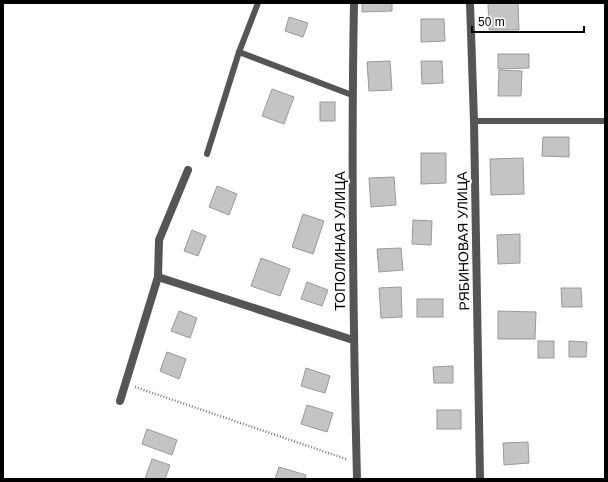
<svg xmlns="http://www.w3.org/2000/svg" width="608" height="482" viewBox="0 0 608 482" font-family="Arial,sans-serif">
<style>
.building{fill:#c4c4c4;stroke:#999}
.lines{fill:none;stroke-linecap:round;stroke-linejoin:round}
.path{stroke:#777;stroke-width:2.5;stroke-dasharray:1 2;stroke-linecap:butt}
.service{stroke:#555;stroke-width:6}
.minor{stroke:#555;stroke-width:8}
.labels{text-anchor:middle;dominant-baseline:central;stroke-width:4;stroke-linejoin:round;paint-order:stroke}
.street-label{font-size:14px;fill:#000;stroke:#fff}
</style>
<rect width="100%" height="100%" fill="#fff"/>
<g class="building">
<path d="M 362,3 L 392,3 L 392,11 L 362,12 Z"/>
<path d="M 488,3 L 518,3 L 519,30 L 489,30 Z"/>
<path d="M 289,17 L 308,23 L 303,37 L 285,31 Z"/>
<path d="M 421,19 L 444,19 L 445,41 L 421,42 Z"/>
<path d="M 498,54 L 529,54 L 529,68 L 498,69 Z"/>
<path d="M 390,61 L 392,90 L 369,91 L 367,62 Z"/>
<path d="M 421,61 L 442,61 L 443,83 L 422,84 Z"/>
<path d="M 499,70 L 522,71 L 521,96 L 498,96 Z"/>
<path d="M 272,89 L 294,97 L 284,124 L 262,116 Z"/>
<rect x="320" y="102" width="15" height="19"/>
<path d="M 543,137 L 569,137 L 569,157 L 542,156 Z"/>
<path d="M 421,153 L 446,153 L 446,183 L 421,184 Z"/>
<path d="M 523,158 L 524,194 L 491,195 L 490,159 Z"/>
<path d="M 394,177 L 396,205 L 371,207 L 369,178 Z"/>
<path d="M 217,186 L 237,194 L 229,215 L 209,207 Z"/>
<path d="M 303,214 L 324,221 L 313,254 L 292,247 Z"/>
<path d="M 413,220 L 432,221 L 431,245 L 412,244 Z"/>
<path d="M 192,230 L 206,236 L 198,256 L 184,251 Z"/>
<path d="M 520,234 L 520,263 L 498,264 L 497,235 Z"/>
<path d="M 401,248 L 403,270 L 379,272 L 377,249 Z"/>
<path d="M 261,258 L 290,269 L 280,296 L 251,286 Z"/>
<path d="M 307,282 L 328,290 L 322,306 L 301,299 Z"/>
<path d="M 401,287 L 402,317 L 381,318 L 379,288 Z"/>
<path d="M 561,288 L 581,288 L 582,307 L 562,307 Z"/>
<rect x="417" y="299" width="26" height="18"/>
<path d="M 179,311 L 197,318 L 190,338 L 171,331 Z"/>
<path d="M 498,311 L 536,312 L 535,339 L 498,339 Z"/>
<rect x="538" y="341" width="16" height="17"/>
<path d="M 569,341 L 587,342 L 586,357 L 569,357 Z"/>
<path d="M 167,352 L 186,359 L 179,379 L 160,371 Z"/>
<path d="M 453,366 L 453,383 L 434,383 L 433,367 Z"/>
<path d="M 306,368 L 330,376 L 325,393 L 301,386 Z"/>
<path d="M 307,405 L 333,413 L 327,432 L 301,424 Z"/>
<rect x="437" y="410" width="24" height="19"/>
<path d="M 147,429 L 177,440 L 172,455 L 142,444 Z"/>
<path d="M 528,442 L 529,463 L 504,465 L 503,443 Z"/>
<path d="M 152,459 L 170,465 L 165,479 L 145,479 Z"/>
<path d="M 279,467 L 306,475 L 305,479 L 275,479 Z"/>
</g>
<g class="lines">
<path class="path" d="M 135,387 L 346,459"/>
<g class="service">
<path d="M 239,52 L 352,95"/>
<path d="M 474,121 L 605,121"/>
<path d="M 207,154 L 239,52 L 258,3"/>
</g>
<g class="minor">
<path d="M 354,3 C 351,162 353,320 357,479"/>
<path d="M 470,3 L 474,121 L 480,479"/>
<path d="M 158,277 L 353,340"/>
<path d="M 120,401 L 158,277 L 159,240 L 188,170"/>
</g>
</g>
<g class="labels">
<g class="street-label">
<text transform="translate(340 241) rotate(-90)">ТОПОЛИНАЯ УЛИЦА</text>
<text transform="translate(463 241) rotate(-91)">РЯБИНОВАЯ УЛИЦА</text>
</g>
</g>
<rect width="608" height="482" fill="none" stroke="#000000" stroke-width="8"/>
<path d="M472 26v6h112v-6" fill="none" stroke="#000000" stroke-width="2"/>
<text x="478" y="26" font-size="12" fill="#000000" stroke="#ffffff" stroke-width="3" paint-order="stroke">50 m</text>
</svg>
